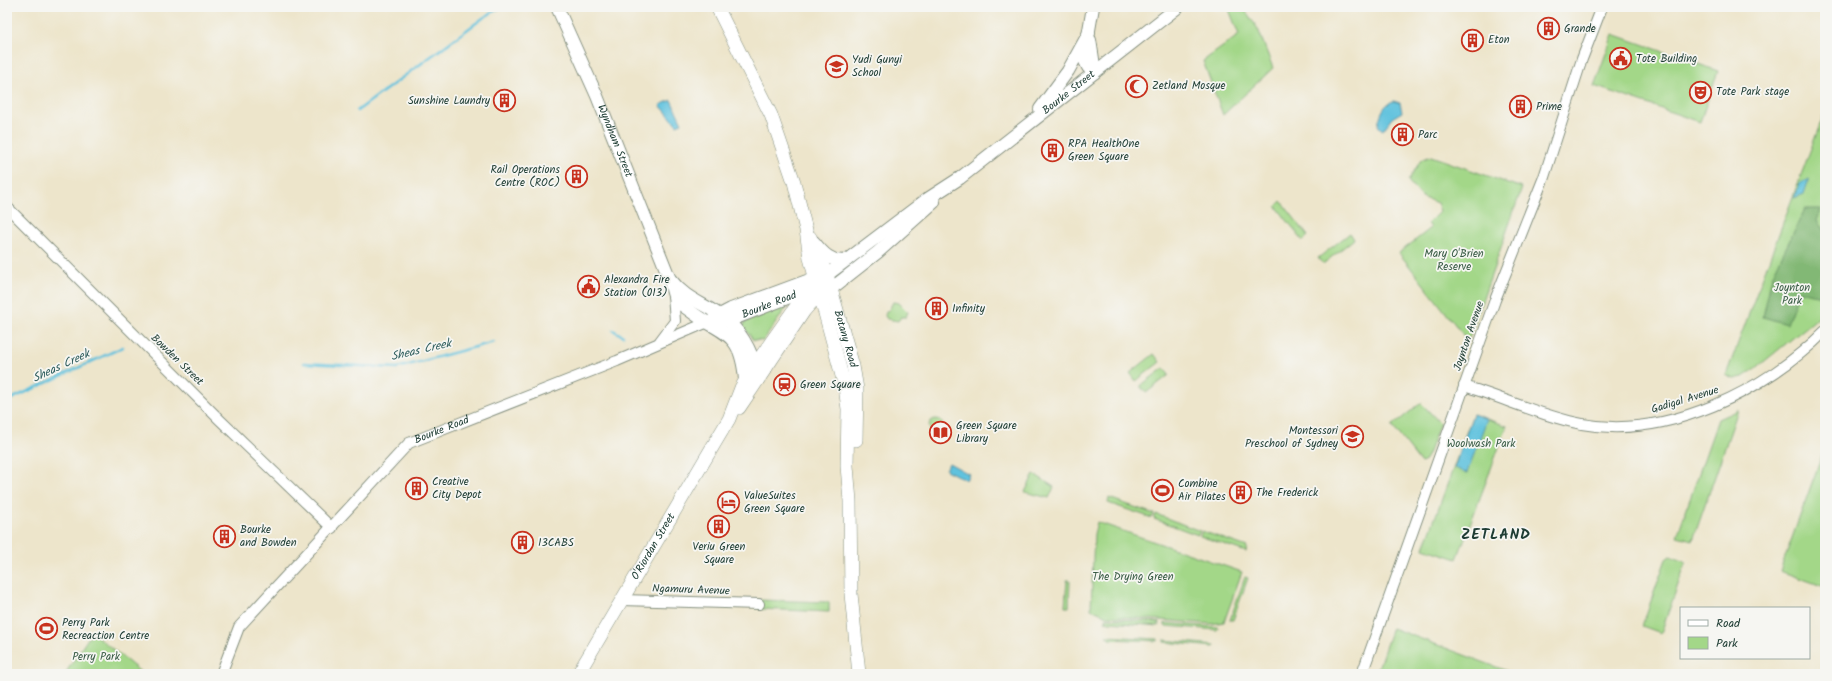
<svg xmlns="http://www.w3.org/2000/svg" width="1832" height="681" viewBox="0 0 1832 681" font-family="Kalam,sans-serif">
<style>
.green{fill:#a3d788;stroke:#618a5e}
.forest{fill:#82b874;stroke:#507a54}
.water{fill:#60c2de;stroke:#408089}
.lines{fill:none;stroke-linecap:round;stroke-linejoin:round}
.stream{stroke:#60c2de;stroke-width:2.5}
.tertiary-casing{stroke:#869180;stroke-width:12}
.secondary-casing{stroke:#869180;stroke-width:14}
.primary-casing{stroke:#869180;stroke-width:14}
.tertiary{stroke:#fff;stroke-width:10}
.secondary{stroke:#fff;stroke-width:12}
.primary{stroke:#fff;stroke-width:13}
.labels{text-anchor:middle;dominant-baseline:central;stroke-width:3.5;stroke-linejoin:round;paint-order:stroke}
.poi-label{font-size:11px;fill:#1f3d34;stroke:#f6f6f2;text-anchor:start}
.street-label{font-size:11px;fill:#1f3d34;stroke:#f6f6f2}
.park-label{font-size:11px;fill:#395c45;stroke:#f6f6f2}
.water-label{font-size:12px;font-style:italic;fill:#2f5e5e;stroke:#f6f6f2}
.district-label{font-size:15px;font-weight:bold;letter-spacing:1px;fill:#1f3d34;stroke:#f6f6f2}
</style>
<rect width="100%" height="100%" fill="#f6f6f2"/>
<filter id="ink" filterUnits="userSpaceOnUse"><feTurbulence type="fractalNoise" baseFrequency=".025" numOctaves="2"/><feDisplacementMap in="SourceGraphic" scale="8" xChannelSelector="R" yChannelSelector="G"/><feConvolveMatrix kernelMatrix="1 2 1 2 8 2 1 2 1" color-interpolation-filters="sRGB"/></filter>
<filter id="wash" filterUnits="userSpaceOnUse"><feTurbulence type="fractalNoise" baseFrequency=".012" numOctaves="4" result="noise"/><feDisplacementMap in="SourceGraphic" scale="16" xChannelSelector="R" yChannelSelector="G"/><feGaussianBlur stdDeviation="0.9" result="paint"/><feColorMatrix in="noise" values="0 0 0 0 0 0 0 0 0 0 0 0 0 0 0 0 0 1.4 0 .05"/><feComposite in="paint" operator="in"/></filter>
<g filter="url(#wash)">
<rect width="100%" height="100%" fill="#ede5cb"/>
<g class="green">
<path d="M 1228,7 L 1243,7 L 1258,29 L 1273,68 L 1223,115 L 1203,61 L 1239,35 Z"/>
<path d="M 1613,34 L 1718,71 L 1700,122 L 1594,86 Z"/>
<path d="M 1825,111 L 1825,310 L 1820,316 L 1755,369 L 1743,377 L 1734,379 L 1726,375 Z"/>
<path d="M 1431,156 L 1522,188 L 1468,341 L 1399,253 L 1431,228 L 1428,223 L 1440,211 L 1437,203 L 1422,197 L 1408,181 L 1421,160 Z"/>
<path d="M 1281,201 L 1308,236 L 1303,241 L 1276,206 Z"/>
<path d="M 1350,233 L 1354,239 L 1323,264 L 1318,258 Z"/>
<path d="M 893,302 L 899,303 L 908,312 L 906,317 L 901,317 L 898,321 L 887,319 L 885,316 L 886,311 L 889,310 Z"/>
<path d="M 786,305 L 787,307 L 763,341 L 753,340 L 743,326 L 745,322 Z"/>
<path d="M 1154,354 L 1160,362 L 1136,381 L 1130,373 Z"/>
<path d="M 1164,368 L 1169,375 L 1146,393 L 1140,386 Z"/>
<path d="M 1421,403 L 1440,423 L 1429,452 L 1424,462 L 1421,463 L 1392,426 Z"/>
<path d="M 1738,410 L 1693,540 L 1677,536 L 1718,419 Z"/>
<path d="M 1473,414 L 1507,426 L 1457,559 L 1424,548 Z"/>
<circle cx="936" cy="426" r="7"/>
<path d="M 1825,447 L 1825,587 L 1780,571 Z"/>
<path d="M 1034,474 L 1054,487 L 1049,498 L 1025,492 Z"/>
<path d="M 1109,498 L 1154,514 L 1152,518 L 1108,503 Z"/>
<path d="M 1156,514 L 1200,531 L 1198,535 L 1154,519 Z"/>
<path d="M 1097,522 L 1242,572 L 1224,622 L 1212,624 L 1107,616 L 1091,609 L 1094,534 Z"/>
<path d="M 1202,531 L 1247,547 L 1246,552 L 1200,536 Z"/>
<path d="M 1670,556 L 1686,562 L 1661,633 L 1642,626 L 1666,559 Z"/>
<path d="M 1245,577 L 1248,578 L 1233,620 L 1230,620 Z"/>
<path d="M 1067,580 L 1070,580 L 1069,607 L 1065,607 Z"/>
<path d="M 759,600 L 829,602 L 829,612 L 759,609 Z"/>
<path d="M 1106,618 L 1159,622 L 1159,626 L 1110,622 L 1105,621 Z"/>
<path d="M 1165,623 L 1218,627 L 1217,630 L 1165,626 Z"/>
<path d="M 1392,628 L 1515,674 L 1376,674 Z"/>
<path d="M 92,632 L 143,674 L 65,674 Z"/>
<path d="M 1106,636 L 1158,639 L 1158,641 L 1109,639 Z"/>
<path d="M 1164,640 L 1215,645 L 1214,647 L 1164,642 Z"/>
</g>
<path class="forest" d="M 1805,209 L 1821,209 L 1817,221 L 1825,232 L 1825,288 L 1821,296 L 1799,291 L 1787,324 L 1763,317 L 1772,276 Z"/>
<g class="water">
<path d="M 671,100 L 682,123 L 677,125 L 660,105 Z"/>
<path d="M 1394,101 L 1400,103 L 1402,112 L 1392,118 L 1383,130 L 1380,128 L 1378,125 C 1380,115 1384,103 1394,101 Z"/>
<path d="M 1809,179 L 1804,194 L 1794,198 L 1800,183 Z"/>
<path d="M 1473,414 L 1487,419 L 1467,473 L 1454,468 Z"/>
<path d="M 949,463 L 969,474 L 966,480 L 946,470 Z"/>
</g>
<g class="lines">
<g class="stream">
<path d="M 357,111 L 483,18 L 501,7"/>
<path d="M 613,330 L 623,336"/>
<path d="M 304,363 L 397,368 L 494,342"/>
<path d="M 7,401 L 123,347"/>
</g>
</g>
</g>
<g filter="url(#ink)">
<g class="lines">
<defs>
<g id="tertiary">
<path d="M 7,207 L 220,420 L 332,528"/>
<path d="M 660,341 L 675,321 L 673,294"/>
<path d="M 1464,386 C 1504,398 1541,416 1582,424 C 1667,440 1767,390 1825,331"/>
<path d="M 622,600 L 759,604"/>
<path id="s1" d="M 221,674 L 239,627 L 409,443 L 617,361 L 708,322"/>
<path d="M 1362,674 L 1495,300 L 1544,177 L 1582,59 L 1602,7"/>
</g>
<g id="secondary">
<path id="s2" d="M 557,7 L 597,96 L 669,277 C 671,284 672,292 675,298 C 678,303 684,307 689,310 C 722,336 741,329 745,380"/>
<path d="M 1093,7 L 1084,59 L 1088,67 L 1095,72"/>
<path d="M 1090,40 L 1095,72"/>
<path d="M 1040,109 L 1068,71 L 1089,33"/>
<path d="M 814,242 C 822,252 832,264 847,260"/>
<path id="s3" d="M 827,275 L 926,200 L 960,178 L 1178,7"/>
<path d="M 671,280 C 683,296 699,302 715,312 C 736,324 748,343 755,365"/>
<path d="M 831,289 L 878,252 L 934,202"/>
<path d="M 714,318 L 731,309 L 815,278"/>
<path id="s4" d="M 721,321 L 736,318 L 808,290"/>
</g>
<g id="primary">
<path d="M 717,7 L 771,115 L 794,182 L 806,230 L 810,258 L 845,387 L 848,409 L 847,466 L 850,501 L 851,594 L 859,674"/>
<path id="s5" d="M 810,237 L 827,275 L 853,366 L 857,389 L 856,440"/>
<path d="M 739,408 L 804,311 L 811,303 L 826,292"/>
<path id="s6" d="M 578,674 L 729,419 L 741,388 L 755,365 L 800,301 L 813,286 L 827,275"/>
</g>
</defs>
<use href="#tertiary" class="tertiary-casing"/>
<use href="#secondary" class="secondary-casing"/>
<use href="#primary" class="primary-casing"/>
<use href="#tertiary" class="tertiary"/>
<use href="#secondary" class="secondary"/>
<use href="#primary" class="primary"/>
</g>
</g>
<defs>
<symbol id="building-ring" viewBox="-11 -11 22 22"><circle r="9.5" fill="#f6f6f2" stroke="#c8321e" stroke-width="1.5"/><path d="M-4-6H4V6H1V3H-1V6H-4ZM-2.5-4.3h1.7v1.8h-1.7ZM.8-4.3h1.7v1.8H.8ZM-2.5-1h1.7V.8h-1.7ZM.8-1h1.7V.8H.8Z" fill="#c8321e"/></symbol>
<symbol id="civic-ring" viewBox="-11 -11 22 22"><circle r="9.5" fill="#f6f6f2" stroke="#c8321e" stroke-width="1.5"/><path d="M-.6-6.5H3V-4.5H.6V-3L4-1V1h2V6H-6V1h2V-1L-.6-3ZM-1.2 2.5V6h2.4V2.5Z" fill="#c8321e"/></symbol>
<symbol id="school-ring" viewBox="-11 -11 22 22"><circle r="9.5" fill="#f6f6f2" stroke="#c8321e" stroke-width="1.5"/><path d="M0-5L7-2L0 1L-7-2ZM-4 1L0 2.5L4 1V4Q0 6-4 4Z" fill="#c8321e"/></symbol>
<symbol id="mosque-ring" viewBox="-11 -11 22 22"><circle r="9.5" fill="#f6f6f2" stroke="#c8321e" stroke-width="1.5"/><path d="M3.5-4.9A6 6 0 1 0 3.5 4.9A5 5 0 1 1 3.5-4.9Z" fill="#c8321e"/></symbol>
<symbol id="theatre-ring" viewBox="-11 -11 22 22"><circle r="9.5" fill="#f6f6f2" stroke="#c8321e" stroke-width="1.5"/><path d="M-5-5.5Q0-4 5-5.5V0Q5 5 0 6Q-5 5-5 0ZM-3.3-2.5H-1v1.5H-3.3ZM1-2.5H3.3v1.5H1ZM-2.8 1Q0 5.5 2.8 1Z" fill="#c8321e"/></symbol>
<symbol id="station-ring" viewBox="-11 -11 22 22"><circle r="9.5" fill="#f6f6f2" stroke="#c8321e" stroke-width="1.5"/><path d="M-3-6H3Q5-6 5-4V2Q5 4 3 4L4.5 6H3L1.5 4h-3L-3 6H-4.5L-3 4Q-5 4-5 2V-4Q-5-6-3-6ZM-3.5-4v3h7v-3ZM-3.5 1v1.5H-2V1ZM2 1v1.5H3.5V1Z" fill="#c8321e"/></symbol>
<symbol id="library-ring" viewBox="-11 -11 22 22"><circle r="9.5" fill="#f6f6f2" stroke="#c8321e" stroke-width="1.5"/><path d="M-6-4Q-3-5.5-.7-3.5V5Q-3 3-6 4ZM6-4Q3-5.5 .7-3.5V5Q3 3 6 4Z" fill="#c8321e"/></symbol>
<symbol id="stadium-ring" viewBox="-11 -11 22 22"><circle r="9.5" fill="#f6f6f2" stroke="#c8321e" stroke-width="1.5"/><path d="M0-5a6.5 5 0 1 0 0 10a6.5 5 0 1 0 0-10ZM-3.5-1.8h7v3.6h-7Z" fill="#c8321e"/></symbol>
<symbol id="hotel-ring" viewBox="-11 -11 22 22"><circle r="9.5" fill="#f6f6f2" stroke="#c8321e" stroke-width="1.5"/><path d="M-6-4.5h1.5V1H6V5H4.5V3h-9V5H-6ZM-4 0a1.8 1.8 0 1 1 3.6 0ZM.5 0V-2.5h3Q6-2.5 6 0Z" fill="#c8321e"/></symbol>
</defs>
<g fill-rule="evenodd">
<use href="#building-ring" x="1536" y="16" width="25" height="25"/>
<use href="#building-ring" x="1460" y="28" width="25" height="25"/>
<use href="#civic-ring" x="1608" y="46" width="25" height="25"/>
<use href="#school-ring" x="824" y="54" width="25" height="25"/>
<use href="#mosque-ring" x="1124" y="74" width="25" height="25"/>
<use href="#theatre-ring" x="1688" y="80" width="25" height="25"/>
<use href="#building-ring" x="492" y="88" width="25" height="25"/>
<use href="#building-ring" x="1508" y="94" width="25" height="25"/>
<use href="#building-ring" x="1390" y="122" width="25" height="25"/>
<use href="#building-ring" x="1040" y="138" width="25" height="25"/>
<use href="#building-ring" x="564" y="164" width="25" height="25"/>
<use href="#civic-ring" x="576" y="274" width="25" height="25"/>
<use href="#building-ring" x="924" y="296" width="25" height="25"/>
<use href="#station-ring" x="772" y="372" width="25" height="25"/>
<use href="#library-ring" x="928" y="420" width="25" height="25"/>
<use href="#school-ring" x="1340" y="424" width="25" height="25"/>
<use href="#building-ring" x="404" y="476" width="25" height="25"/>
<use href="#stadium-ring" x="1150" y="478" width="25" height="25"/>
<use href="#building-ring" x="1228" y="480" width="25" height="25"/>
<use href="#hotel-ring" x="716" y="490" width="25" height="25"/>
<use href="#building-ring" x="706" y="514" width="25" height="25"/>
<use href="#building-ring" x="212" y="524" width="25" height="25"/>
<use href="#building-ring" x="510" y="530" width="25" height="25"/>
<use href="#stadium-ring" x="34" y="616" width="25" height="25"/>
</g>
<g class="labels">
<g class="poi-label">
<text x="1564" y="29">Grande</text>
<text x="1488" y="40">Eton</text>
<text x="1636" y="59">Tote Building</text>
<text x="852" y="60">Yudi Gunyi<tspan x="852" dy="13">School</tspan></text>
<text x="1152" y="86">Zetland Mosque</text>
<text x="1716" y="92">Tote Park stage</text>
<text x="490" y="101" text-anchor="end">Sunshine Laundry</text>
<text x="1536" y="107">Prime</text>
<text x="1418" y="135">Parc</text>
<text x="1068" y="144">RPA HealthOne<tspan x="1068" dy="13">Green Square</tspan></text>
<text x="560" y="170" text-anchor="end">Rail Operations<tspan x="560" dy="13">Centre (ROC)</tspan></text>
<text x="604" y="280">Alexandra Fire<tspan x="604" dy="13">Station (013)</tspan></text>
<text x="952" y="309">Infinity</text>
<text x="800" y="385">Green Square</text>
<text x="956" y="426">Green Square<tspan x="956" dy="13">Library</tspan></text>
<text x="1338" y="431" text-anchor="end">Montessori<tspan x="1338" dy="13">Preschool of Sydney</tspan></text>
<text x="432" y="482">Creative<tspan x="432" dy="13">City Depot</tspan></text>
<text x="1178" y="484">Combine<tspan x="1178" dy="13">Air Pilates</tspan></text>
<text x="1256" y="493">The Frederick</text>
<text x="744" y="496">ValueSuites<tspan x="744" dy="13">Green Square</tspan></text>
<text x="240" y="530">Bourke<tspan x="240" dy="13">and Bowden</tspan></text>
<text x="538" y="543">13CABS</text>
<text x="719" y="547" text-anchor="middle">Veriu Green<tspan x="719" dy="13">Square</tspan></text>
<text x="62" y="623">Perry Park<tspan x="62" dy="13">Recreaction Centre</tspan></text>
</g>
<g class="street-label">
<text stroke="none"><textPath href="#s3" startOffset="303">Bourke Street</textPath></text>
<text stroke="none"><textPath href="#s2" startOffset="146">Wyndham Street</textPath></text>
<text stroke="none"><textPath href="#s4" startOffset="51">Bourke Road</textPath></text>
<text transform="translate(1469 336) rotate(-71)">Joynton Avenue</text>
<text stroke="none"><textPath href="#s5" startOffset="108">Botany Road</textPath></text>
<text transform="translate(177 360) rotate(44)">Bowden Street</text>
<text transform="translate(1685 400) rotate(-17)">Gadigal Avenue</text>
<text stroke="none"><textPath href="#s1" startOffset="336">Bourke Road</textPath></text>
<text stroke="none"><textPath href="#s6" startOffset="148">O'Riordan Street</textPath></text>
<text transform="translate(691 590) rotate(2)">Ngamuru Avenue</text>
</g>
<g class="park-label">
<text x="1454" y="254">Mary O'Brien<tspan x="1454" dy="13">Reserve</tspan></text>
<text x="1792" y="288">Joynton<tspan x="1792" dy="13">Park</tspan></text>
<text x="1481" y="444">Woolwash Park</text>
<text x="1133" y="577">The Drying Green</text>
<text x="96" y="657">Perry Park</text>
</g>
<g class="water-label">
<text transform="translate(421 350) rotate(-13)">Sheas Creek</text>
<text transform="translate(61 366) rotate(-25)">Sheas Creek</text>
</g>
<g class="district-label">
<text x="1496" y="535">ZETLAND</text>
</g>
</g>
<rect width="1832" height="681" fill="none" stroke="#f6f6f2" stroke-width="24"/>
<rect x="1680" y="607" width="130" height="52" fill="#f6f6f2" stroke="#a0aca6"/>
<rect x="1688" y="620" width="20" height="6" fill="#ffffff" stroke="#a0aca6"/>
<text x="1716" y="627" font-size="12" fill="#1f3d34">Road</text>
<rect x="1688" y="637" width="20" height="12" fill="#a3d788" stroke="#a0aca6"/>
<text x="1716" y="647" font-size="12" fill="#1f3d34">Park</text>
</svg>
